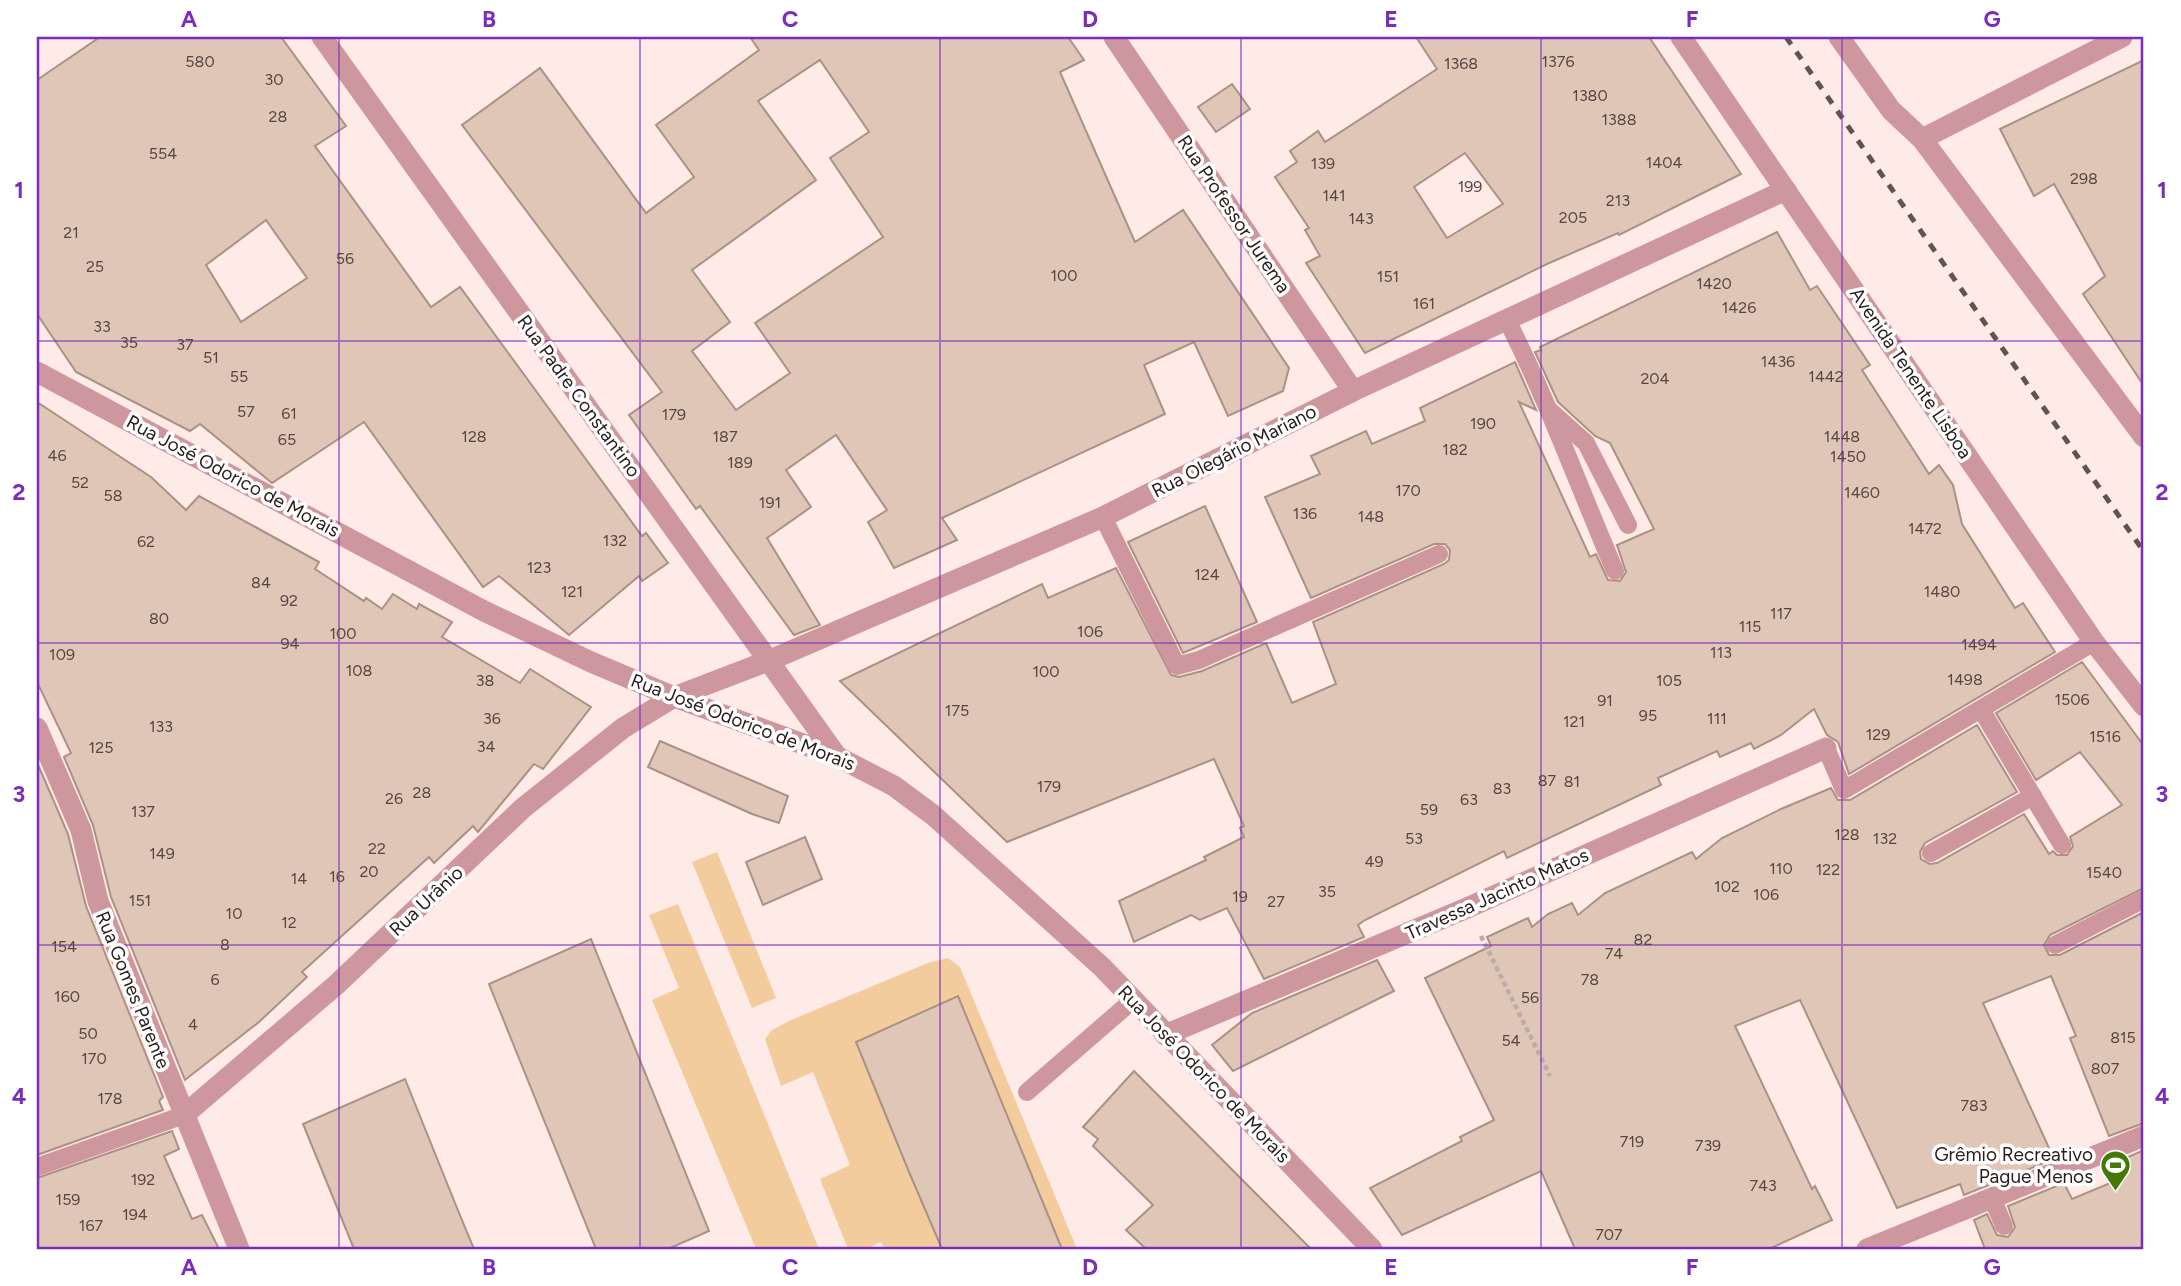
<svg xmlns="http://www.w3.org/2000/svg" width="2181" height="1286" viewBox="0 0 2181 1286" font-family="Figtree,sans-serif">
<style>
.green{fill:#f3cc9e}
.building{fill:#e0c6b7;stroke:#aa9183;stroke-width:2;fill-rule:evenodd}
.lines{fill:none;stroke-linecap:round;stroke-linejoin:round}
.path{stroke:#bcaba8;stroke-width:4.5;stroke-dasharray:5 3.5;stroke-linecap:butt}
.lane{stroke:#ce979e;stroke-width:18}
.street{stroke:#ce979e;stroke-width:21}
.rail{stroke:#615351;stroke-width:5;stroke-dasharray:9 9;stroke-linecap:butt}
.grid{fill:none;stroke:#7b2cbf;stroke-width:2;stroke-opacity:0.55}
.labels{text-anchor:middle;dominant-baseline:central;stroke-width:7;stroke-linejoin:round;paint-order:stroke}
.number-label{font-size:16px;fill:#564742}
.street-label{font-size:19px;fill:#281d1b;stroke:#fff}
.poi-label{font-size:19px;fill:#281d1b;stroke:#fff;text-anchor:end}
.neatline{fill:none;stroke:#7b2cbf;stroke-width:2.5}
.grid-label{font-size:23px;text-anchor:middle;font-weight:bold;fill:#7b2cbf}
</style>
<rect width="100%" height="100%" fill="#feeae7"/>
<g class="green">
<path d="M 717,852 L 776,998 L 752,1008 L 692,862 Z"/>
<path d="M 678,904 L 819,1249 L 756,1249 L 652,1000 L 679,988 L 649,915 Z"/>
<path d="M 948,958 L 960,967 L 1077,1249 L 885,1249 L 881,1242 L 866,1249 L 848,1249 L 820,1179 L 850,1165 L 813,1072 L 781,1086 L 765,1039 L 772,1030 L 791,1020 L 928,963 Z"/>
</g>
<g class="building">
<path d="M 100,37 L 281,37 L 346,126 L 315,146 L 431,307 L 460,287 L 642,536 L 646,533 L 668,563 L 642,581 L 639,576 L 569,635 L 499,576 L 483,587 L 364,422 L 272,483 L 200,424 L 190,431 L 76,372 L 37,314 L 37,80 ZM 266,220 L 307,278 L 241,322 L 206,265 Z"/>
<path d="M 750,37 L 1068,37 L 1084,60 L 1060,72 L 1135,242 L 1183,210 L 1289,368 L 1283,391 L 1228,416 L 1194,342 L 1144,365 L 1165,414 L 942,518 L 957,540 L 894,568 L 868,522 L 887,510 L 836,435 L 786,470 L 811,507 L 767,538 L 820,625 L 794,635 L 700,506 L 696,509 L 629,415 L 662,392 L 462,125 L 540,68 L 646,213 L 694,177 L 656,125 L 759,50 ZM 820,60 L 869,132 L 830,158 L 883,237 L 755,323 L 790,373 L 736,410 L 692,351 L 730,322 L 692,270 L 816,180 L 758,101 Z"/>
<path d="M 1416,37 L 1649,37 L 1741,174 L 1619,235 L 1618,233 L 1547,264 L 1365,353 L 1306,263 L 1320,256 L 1305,230 L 1309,228 L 1275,177 L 1297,162 L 1290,151 L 1318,131 L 1325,142 L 1437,69 ZM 1465,153 L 1503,204 L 1447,238 L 1414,187 Z"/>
<path d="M 2144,60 L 2144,386 L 2083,294 L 2105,276 L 2054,184 L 2034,196 L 2000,129 Z"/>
<path d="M 1232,84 L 1250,109 L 1216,132 L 1198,107 Z"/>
<path d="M 1777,232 L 1810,290 L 1817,286 L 1870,365 L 1862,370 L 1929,474 L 1939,465 L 1953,485 L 1962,524 L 2015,608 L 2023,603 L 2055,652 L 1849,774 L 1838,742 L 1827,735 L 1814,709 L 1781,735 L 1754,749 L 1751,743 L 1720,757 L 1717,751 L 1658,778 L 1661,785 L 1507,858 L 1504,851 L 1365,920 L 1358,925 L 1364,937 L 1264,979 L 1227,908 L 1200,920 L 1191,915 L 1134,942 L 1119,901 L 1206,860 L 1204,857 L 1244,837 L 1240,828 L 1244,826 L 1214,759 L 1007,842 L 840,681 L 1042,584 L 1048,598 L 1116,568 L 1171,675 L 1179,677 L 1202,671 L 1266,643 L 1292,703 L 1336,684 L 1313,622 L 1444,564 L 1449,560 L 1450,550 L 1445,544 L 1434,544 L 1311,598 L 1265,497 L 1320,474 L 1311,456 L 1366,431 L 1372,444 L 1425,421 L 1420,408 L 1515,362 L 1536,410 L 1519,402 L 1590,557 L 1596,554 L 1608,580 L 1620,581 L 1626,572 L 1617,545 L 1654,529 L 1610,443 L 1595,436 L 1558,402 L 1535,352 L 1541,350 L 1540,347 Z"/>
<path d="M 37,402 L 151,477 L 186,510 L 199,496 L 319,562 L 315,569 L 364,601 L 366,598 L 382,609 L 393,594 L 417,609 L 419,604 L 452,622 L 442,637 L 520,683 L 530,669 L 591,707 L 543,769 L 534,764 L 478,832 L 473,826 L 434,863 L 429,857 L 302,972 L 307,977 L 259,1022 L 185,1080 L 111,897 L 93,825 L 64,757 L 71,753 L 37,682 Z"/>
<path d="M 1205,506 L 1257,622 L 1183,653 L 1128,542 Z"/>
<path d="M 2082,662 L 2144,746 L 2144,888 L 2050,935 L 2044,945 L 2049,955 L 2060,955 L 2144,912 L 2144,1123 L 2109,1136 L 2070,1038 L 2076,1036 L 2051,976 L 1983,1003 L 2054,1159 L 1964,1195 L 1960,1184 L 1897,1208 L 1800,1000 L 1735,1026 L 1812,1189 L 1815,1186 L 1832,1220 L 1769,1249 L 1575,1249 L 1541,1171 L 1402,1235 L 1370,1188 L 1462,1141 L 1460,1137 L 1494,1120 L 1425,978 L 1491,946 L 1487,937 L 1528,918 L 1532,927 L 1548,914 L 1572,903 L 1578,915 L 1605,893 L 1692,852 L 1696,859 L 1722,838 L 1781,809 L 1831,788 L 1838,800 L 1850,800 L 1977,725 L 2017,792 L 1925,843 L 1920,852 L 1921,859 L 1930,864 L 1937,863 L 2024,814 L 2049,854 L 2053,851 L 2057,855 L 2067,855 L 2073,846 L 2070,837 L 2122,805 L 2080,752 L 2036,780 L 1996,713 Z"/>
<path d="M 660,741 L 788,796 L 779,823 L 752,814 L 648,767 Z"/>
<path d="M 39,767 L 68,834 L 86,906 L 163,1097 L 159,1101 L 163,1110 L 37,1155 L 37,768 Z"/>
<path d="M 805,837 L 822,879 L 763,905 L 746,862 Z"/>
<path d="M 591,939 L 709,1231 L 668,1249 L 596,1249 L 489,984 Z"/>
<path d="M 1377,960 L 1394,991 L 1233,1071 L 1212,1045 L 1252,1013 Z"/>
<path d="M 958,996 L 1025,1159 L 1062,1249 L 942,1249 L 909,1172 L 856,1042 Z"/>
<path d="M 1134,1071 L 1311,1249 L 1146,1249 L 1126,1230 L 1153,1205 L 1093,1146 L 1098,1139 L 1083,1127 Z"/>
<path d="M 405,1079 L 457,1208 L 474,1249 L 354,1249 L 303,1124 Z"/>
<path d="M 172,1131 L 179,1149 L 164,1156 L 192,1219 L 202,1215 L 219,1249 L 37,1249 L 37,1178 Z"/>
<path d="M 2144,1150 L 2144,1249 L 1985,1249 L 1974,1220 L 1987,1214 L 1997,1235 L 2008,1237 L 2015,1227 L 2008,1206 L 2064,1183 L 2072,1199 L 2125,1177 L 2119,1161 Z"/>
</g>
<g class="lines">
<path class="path" d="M 1481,936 L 1550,1076"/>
<g class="lane">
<path d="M 1507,320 C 1548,401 1579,487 1615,571"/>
<path d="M 1549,410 L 1586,443 L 1628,525"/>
<path d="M 1103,517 L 1177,666 L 1199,660 L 1439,554"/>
<path d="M 1982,711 L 2062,845"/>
<path d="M 1826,748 L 1844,790 L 2094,642"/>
<path d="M 1931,853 L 2033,796"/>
<path d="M 2055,945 L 2144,899"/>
<path d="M 1027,1092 L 1133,1000"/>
<path d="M 37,1167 L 184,1115"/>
<path d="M 1992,1198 L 2004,1226"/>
</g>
<g class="street">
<path d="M 322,37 L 836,755"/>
<path d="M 1114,37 L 1353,391"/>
<path d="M 1681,37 L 2094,642 L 2144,706"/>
<path d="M 1839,37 L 1891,110 L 1922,139 L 2144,437"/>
<path d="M 1922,139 L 2122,37"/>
<path d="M 37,372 L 484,611 L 591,662 L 674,697 L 836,756 L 894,786 L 933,815 L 1102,967 L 1372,1249"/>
<path d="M 37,728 L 81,830 L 98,901 L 239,1249"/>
<path d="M 1165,1035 L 1467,908 L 1826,748"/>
<path d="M 184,1115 L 336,985 L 523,808 L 623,728 L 674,697 L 768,661 L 1103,517 L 1353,391 L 1786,190"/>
<path d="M 1867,1249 L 2144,1136"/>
</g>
<path class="rail" d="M 1786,37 L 2144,552"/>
</g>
<path class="grid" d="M 339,37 L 339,1249M 640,37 L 640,1249M 940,37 L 940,1249M 1241,37 L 1241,1249M 1541,37 L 1541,1249M 1842,37 L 1842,1249M 37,341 L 2144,341M 37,643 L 2144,643M 37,945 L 2144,945"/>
<defs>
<symbol id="stadium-pin" viewBox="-11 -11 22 30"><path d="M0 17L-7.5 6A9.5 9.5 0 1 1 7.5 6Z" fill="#457907" stroke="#fff"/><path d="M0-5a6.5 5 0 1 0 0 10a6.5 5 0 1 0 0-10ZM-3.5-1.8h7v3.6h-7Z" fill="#fff"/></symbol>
</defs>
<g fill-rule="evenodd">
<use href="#stadium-pin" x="2098" y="1148" width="35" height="47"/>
</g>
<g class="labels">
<g class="number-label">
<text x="200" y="61">580</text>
<text x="1558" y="61">1376</text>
<text x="1461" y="63">1368</text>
<text x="274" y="79">30</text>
<text x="1590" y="95">1380</text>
<text x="278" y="116">28</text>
<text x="1619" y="119">1388</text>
<text x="163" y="153">554</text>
<text x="1664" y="162">1404</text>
<text x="1323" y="163">139</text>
<text x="2084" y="178">298</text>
<text x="1470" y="186">199</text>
<text x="1334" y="195">141</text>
<text x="1618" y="200">213</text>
<text x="1573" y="217">205</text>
<text x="1361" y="218">143</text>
<text x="71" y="232">21</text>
<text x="345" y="258">56</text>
<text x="95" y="266">25</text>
<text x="1064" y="275">100</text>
<text x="1388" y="276">151</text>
<text x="1714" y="283">1420</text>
<text x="1424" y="303">161</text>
<text x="1739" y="307">1426</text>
<text x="102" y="326">33</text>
<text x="129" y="342">35</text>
<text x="185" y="344">37</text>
<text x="211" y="357">51</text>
<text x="1778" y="361">1436</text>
<text x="239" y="376">55</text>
<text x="1826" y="376">1442</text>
<text x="1655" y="378">204</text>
<text x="246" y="411">57</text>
<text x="289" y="413">61</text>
<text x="674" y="414">179</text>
<text x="1483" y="423">190</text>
<text x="474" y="436">128</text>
<text x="725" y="436">187</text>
<text x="1842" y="436">1448</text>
<text x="287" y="439">65</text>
<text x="1455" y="449">182</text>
<text x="57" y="455">46</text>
<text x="1848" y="456">1450</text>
<text x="740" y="462">189</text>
<text x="80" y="482">52</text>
<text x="1408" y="490">170</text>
<text x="1862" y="492">1460</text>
<text x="113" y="495">58</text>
<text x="770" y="502">191</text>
<text x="1305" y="513">136</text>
<text x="1371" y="516">148</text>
<text x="1925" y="528">1472</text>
<text x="615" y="540">132</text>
<text x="146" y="541">62</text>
<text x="539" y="567">123</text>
<text x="1207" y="574">124</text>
<text x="261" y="582">84</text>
<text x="572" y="591">121</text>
<text x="1942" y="591">1480</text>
<text x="289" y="600">92</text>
<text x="1781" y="613">117</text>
<text x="159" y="618">80</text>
<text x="1750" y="626">115</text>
<text x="1090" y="631">106</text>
<text x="343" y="633">100</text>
<text x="290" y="643">94</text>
<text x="1979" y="644">1494</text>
<text x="1721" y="652">113</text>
<text x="62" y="654">109</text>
<text x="359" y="670">108</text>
<text x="1046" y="671">100</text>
<text x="1965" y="679">1498</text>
<text x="485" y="680">38</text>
<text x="1669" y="680">105</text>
<text x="2072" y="699">1506</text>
<text x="1605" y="700">91</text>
<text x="957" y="710">175</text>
<text x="1648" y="715">95</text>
<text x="492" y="718">36</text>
<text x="1717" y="718">111</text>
<text x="1574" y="721">121</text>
<text x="161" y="726">133</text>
<text x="1878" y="734">129</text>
<text x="2105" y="736">1516</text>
<text x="486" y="746">34</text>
<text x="101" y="747">125</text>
<text x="1547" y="780">87</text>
<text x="1572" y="781">81</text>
<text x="1049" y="786">179</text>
<text x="1502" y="788">83</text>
<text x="422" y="792">28</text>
<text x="394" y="798">26</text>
<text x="1469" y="799">63</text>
<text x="1429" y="809">59</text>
<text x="143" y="811">137</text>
<text x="1847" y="834">128</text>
<text x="1414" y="838">53</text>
<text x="1885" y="838">132</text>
<text x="377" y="848">22</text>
<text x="162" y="853">149</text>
<text x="1374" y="861">49</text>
<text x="1781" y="868">110</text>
<text x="1828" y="869">122</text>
<text x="369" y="871">20</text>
<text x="2104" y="872">1540</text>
<text x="337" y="876">16</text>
<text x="299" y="878">14</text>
<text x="1727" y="886">102</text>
<text x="1327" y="891">35</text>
<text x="1766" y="894">106</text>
<text x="1240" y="896">19</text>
<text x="140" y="900">151</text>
<text x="1276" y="901">27</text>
<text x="234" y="913">10</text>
<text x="289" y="922">12</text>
<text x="1643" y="939">82</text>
<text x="225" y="944">8</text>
<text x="64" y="946">154</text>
<text x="1614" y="953">74</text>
<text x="215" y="979">6</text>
<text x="1590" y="979">78</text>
<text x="67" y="996">160</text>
<text x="1530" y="997">56</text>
<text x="193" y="1024">4</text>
<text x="88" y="1033">50</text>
<text x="2123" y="1037">815</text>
<text x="1511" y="1040">54</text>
<text x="94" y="1058">170</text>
<text x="2105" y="1068">807</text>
<text x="110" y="1098">178</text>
<text x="1974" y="1105">783</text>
<text x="1632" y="1141">719</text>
<text x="1708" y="1145">739</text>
<text x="143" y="1179">192</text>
<text x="1763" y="1185">743</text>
<text x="68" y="1199">159</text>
<text x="135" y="1214">194</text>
<text x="91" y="1225">167</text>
<text x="1609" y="1234">707</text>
</g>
<g class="street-label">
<text transform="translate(1234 214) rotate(56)">Rua Professor Jurema</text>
<text transform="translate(1911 373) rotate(56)">Avenida Tenente Lisboa</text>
<text transform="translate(579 396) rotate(54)">Rua Padre Constantino</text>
<text transform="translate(1234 451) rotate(-27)">Rua Olegário Mariano</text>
<text transform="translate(233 476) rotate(28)">Rua José Odorico de Morais</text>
<text transform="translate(743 722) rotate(21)">Rua José Odorico de Morais</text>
<text transform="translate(1497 894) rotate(-24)">Travessa Jacinto Matos</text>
<text transform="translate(426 901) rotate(-43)">Rua Urânio</text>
<text transform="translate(133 990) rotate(68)">Rua Gomes Parente</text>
<text transform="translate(1204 1074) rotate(46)">Rua José Odorico de Morais</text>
</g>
<g class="poi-label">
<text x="2093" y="1154">Grêmio Recreativo<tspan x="2093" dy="22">Pague Menos</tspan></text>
</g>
</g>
<rect width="2181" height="1286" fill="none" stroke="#ffffff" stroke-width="77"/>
<rect x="38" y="38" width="2104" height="1210" class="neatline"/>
<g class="grid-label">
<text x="189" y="27">A</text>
<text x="489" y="27">B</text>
<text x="790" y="27">C</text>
<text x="1090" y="27">D</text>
<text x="1391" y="27">E</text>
<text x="1692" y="27">F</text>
<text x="1992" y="27">G</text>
<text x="19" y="198">1</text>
<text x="2162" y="198">1</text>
<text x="19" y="500">2</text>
<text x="2162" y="500">2</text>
<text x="19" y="802">3</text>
<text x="2162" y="802">3</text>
<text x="19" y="1104">4</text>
<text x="2162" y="1104">4</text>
<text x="189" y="1275">A</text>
<text x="489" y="1275">B</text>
<text x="790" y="1275">C</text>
<text x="1090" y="1275">D</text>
<text x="1391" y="1275">E</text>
<text x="1692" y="1275">F</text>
<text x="1992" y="1275">G</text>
</g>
</svg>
